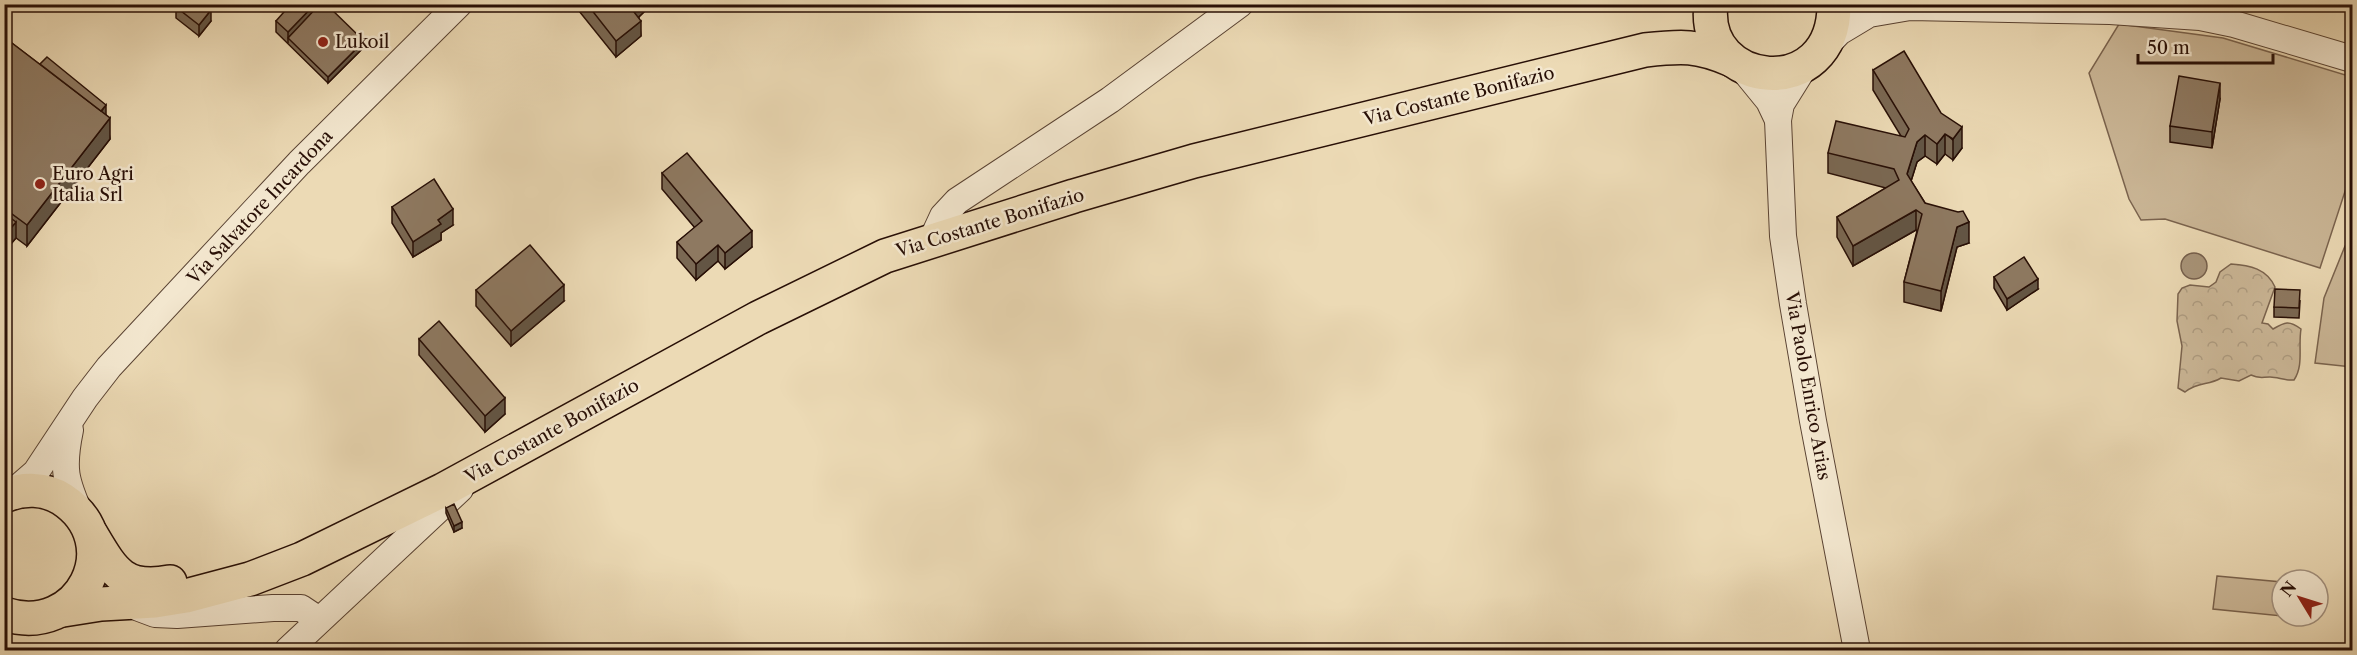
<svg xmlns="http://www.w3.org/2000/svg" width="2357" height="655" viewBox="0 0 2357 655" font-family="'Libre Caslon Text',serif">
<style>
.forest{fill:url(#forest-crowns);stroke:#7a634e;stroke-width:1.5}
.garden{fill:#cbb797;stroke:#7a634e;stroke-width:1.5}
.water{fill:#a9957a;stroke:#755f4c;stroke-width:1.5}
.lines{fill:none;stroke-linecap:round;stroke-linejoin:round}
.minor-casing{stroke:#594232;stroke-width:28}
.major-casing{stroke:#280f06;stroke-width:36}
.minor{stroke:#f3e7cf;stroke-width:26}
.major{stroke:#ecdab5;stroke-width:33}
.wall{fill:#7a6853;stroke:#280f06;stroke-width:1.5}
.shaded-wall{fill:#635544;stroke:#280f06;stroke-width:1.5}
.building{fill:#8e7961;stroke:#280f06;stroke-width:1.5}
.poi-dot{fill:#8f2418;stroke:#f3e7cf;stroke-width:2}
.labels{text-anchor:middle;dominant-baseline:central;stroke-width:5;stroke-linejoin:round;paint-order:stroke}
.poi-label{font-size:18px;fill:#280f06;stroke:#f3e7cf;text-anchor:start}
.street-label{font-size:18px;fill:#280f06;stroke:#f3e7cf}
</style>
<defs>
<pattern id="forest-crowns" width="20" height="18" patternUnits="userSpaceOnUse" patternTransform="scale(1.5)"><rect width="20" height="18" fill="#cbb797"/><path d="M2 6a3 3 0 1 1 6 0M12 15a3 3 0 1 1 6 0" fill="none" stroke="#ae9c81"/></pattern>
</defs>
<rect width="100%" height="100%" fill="#ecdab5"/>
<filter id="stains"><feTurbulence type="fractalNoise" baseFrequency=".00333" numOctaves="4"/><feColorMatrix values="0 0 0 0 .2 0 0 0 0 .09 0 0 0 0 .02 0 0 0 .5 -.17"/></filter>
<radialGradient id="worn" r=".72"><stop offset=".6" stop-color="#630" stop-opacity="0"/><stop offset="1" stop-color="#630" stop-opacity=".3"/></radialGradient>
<path class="forest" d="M 2231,264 C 2250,265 2267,269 2275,287 L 2262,323 L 2268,324 L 2273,329 C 2285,322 2289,320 2301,329 C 2298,347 2304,365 2294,380 C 2285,381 2278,377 2270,377 C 2262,377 2259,379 2251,375 L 2239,381 L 2221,378 C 2208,386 2199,381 2185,392 L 2178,388 L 2182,346 L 2177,321 L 2178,294 L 2182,288 L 2190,285 L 2209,287 L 2216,282 L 2220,272 Z"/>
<g class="garden">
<path d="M 2119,24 L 2223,38 L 2352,77 L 2352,170 L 2320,268 L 2165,219 L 2141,220 L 2129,199 L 2089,73 Z"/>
<path d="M 2345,246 L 2352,247 L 2352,367 L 2315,363 L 2324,298 Z"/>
<path d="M 2217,576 L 2282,582 L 2282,616 L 2213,609 Z"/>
</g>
<circle class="water" cx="2194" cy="266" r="13"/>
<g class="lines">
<defs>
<g id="minor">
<path d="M 1821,51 L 1839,32 L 1869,14 L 1910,7 L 2110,11 L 2200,17 L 2234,24 L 2352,59"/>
<path d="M 1738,63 L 1769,101 L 1778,120"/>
<path d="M 1806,64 L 1781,104 L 1778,120 L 1783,236 L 1793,304 L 1813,421 L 1857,650"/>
<path d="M 931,242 L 943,216 L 957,201 L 1110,100 L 1240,4"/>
<path d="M 70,430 C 62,469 65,480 81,516"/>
<path d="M 13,492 L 36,472 L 85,398 L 109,367 L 299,163 L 459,4"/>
<path d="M 139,608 L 155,614 L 177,615 L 273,608 L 301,608 L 319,620"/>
<path d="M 288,650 L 460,489"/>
</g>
<g id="major">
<path d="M 1711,4 C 1700,89 1835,104 1834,4"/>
<path d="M 4,496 C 23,488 45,488 62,499 C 129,543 80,639 4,614"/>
<path d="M 91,534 C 113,571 123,591 170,582"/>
<path d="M 63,610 L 101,604 L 155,601 L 186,596 L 250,579 L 302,559 L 443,490 L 758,318 L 885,256 L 1074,196 L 1194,161 L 1645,50 C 1682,46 1697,45 1732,60"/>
</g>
</defs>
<use href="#minor" class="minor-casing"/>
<use href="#major" class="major-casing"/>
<use href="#minor" class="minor"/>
<use href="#major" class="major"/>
</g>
<g class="wall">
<path d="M 579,4 L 644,4 L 644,12 L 639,17 L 641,36 L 616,57 L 579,11 Z"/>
<path d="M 176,7 L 211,21 L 199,36 L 176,18 Z"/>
<path d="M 276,21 L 364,47 L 328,83 L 276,32 Z"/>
<path d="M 4,37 L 106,115 L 110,139 L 27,246 L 16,238 L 4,252 Z"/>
<path d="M 1873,70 L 1962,148 L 1953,160 L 1945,154 L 1937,164 L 1925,156 L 1917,162 L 1911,181 L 1925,203 L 1969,243 L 1957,247 L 1941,311 L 1904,302 L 1904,282 L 1917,231 L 1916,230 L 1853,266 L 1837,237 L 1837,217 L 1886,188 L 1828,173 L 1828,153 L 1901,136 L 1873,90 Z"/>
<path d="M 2220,99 L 2212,148 L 2170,142 L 2170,126 Z"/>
<path d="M 662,173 L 752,247 L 725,269 L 718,261 L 696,280 L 677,258 L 677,242 L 695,228 L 662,189 Z"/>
<path d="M 392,207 L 453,225 L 441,233 L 441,240 L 413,257 L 392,223 Z"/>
<path d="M 1994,277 L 2038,289 L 2007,310 L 1994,288 Z"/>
<path d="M 476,290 L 564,301 L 511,346 L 476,306 Z"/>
<path d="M 2300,301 L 2299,318 L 2274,317 L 2274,307 Z"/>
<path d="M 419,339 L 505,414 L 485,432 L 419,355 Z"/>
<path d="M 446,508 L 462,528 L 454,532 L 446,513 Z"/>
</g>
<g class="shaded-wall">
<path d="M 315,4 L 323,4 L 288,38 L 288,43 L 288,32 Z"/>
<path d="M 635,4 L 644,4 L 644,12 L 631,24 L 631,8 Z"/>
<path d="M 211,10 L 211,21 L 199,36 L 199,25 Z"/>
<path d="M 641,21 L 641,36 L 616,57 L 616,41 Z"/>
<path d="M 364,41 L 364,47 L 328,83 L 328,77 Z"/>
<path d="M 2220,83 L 2220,99 L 2212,148 L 2212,132 Z"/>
<path d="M 106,105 L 106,115 L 97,117 Z"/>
<path d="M 110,118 L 110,139 L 27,246 L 27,225 Z"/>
<path d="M 1962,127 L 1962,148 L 1953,160 L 1953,139 Z"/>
<path d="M 1945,134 L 1945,154 L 1937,164 L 1937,144 Z"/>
<path d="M 1925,135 L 1925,156 L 1917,162 L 1907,194 L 1907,174 L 1917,142 Z"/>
<path d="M 453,209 L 453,225 L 441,233 L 441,240 L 413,257 L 413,242 L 438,220 Z"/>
<path d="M 1916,210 L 1916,230 L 1853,266 L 1853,246 Z"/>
<path d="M 16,222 L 16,238 L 4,252 L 4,236 Z"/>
<path d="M 1969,222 L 1969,243 L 1957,247 L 1941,311 L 1941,291 L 1957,227 Z"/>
<path d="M 752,231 L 752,247 L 725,269 L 725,253 Z"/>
<path d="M 718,245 L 718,261 L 696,280 L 696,264 Z"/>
<path d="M 2038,279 L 2038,289 L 2007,310 L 2007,299 Z"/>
<path d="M 564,285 L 564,301 L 511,346 L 511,331 Z"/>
<path d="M 505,398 L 505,414 L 485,432 L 485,416 Z"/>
<path d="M 462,522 L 462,528 L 454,532 L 454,526 Z"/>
</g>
<g class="building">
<path d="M 178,4 L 204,4 L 211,10 L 199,25 L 176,7 Z"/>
<path d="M 291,4 L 315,4 L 288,32 L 276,21 Z"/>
<path d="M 320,4 L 326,4 L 364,41 L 328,77 L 288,38 Z"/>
<path d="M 587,4 L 635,4 L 631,8 L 641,21 L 616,41 Z"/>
<path d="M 4,37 L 110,118 L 27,225 L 4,208 Z"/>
<path d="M 1904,51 L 1941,113 L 1962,127 L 1953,139 L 1945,134 L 1937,144 L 1925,135 L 1917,142 L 1907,174 L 1925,203 L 1958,212 L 1963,211 L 1969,222 L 1957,227 L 1941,291 L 1904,282 L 1922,214 L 1916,210 L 1853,246 L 1837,217 L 1899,180 L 1894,169 L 1828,153 L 1836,121 L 1905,137 L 1909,129 L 1873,70 Z"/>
<path d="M 47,57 L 106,105 L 101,111 L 40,64 Z"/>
<path d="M 2179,76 L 2220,83 L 2212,132 L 2170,126 Z"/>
<path d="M 687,153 L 752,231 L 725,253 L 718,245 L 696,264 L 677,242 L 702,221 L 662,173 Z"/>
<path d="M 434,179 L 453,209 L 438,220 L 441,224 L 413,242 L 392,207 Z"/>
<path d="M 4,213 L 16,222 L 4,236 Z"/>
<path d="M 530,245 L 564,285 L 511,331 L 476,290 Z"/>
<path d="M 2024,257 L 2038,279 L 2007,299 L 1994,277 Z"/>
<path d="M 2275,289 L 2300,290 L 2299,308 L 2274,307 Z"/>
<path d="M 439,321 L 505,398 L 485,416 L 419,339 Z"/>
<path d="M 454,504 L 462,522 L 454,526 L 446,508 Z"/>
</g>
<g class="poi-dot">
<circle cx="323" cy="42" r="6"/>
<circle cx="40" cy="184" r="6"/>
</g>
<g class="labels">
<g class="poi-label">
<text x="335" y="42">Lukoil</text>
<text x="52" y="174">Euro Agri<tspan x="52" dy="21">Italia Srl</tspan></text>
</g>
<g class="street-label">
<text transform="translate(1459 96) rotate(-14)">Via Costante Bonifazio</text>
<text transform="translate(260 207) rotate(-47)">Via Salvatore Incardona</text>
<text transform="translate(990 223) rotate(-17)">Via Costante Bonifazio</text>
<text transform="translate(1808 386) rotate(80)">Via Paolo Enrico Arias</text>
<text transform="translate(552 431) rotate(-29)">Via Costante Bonifazio</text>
</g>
</g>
<rect width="2357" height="655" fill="none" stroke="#ecdab5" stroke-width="24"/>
<rect x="6" y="6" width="2345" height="643" fill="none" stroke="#280f06" stroke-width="3"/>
<rect x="12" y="12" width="2333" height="631" fill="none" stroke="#280f06" stroke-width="1.5"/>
<g transform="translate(2300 598) rotate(308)"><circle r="28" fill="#f3e7cf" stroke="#a2917f" stroke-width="1.5"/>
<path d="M0-4.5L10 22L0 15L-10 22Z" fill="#8f2418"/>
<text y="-9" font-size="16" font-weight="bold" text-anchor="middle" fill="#280f06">N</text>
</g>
<path d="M2138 54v9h135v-9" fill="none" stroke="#280f06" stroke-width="3"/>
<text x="2147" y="54" font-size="18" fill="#280f06" stroke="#f3e7cf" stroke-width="4.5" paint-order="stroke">50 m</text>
<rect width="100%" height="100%" filter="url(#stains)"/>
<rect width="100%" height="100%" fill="url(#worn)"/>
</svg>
